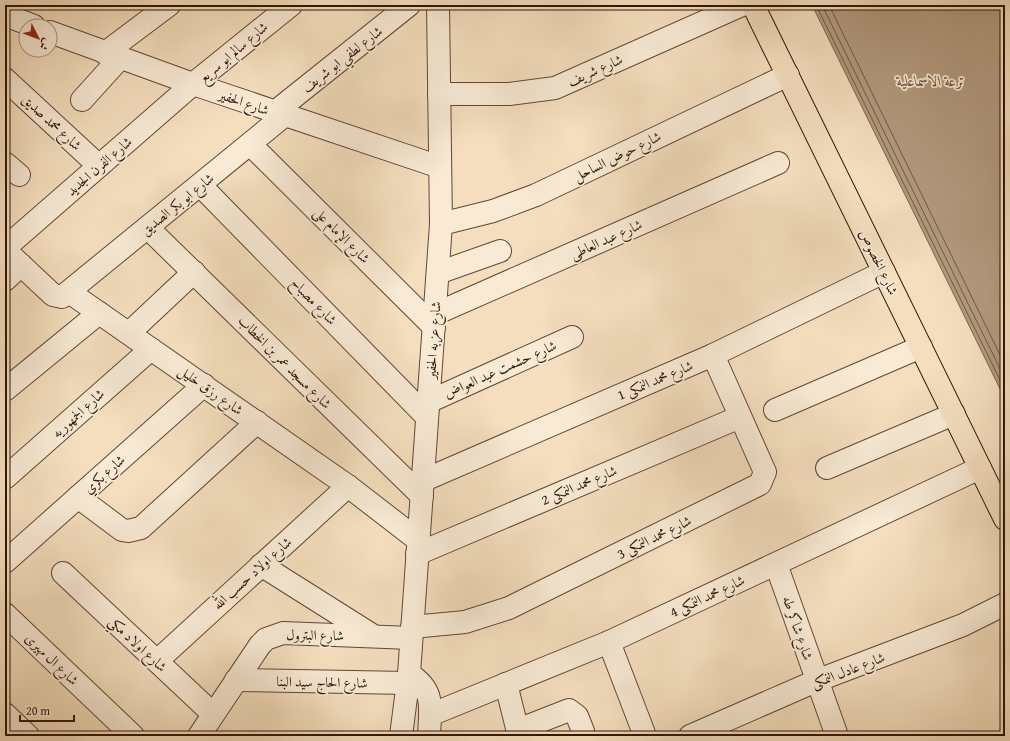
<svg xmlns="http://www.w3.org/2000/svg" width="1010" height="741" viewBox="0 0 1010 741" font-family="'Gentium Book Plus',Amiri,serif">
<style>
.water{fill:#b29a7f;stroke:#7e654e}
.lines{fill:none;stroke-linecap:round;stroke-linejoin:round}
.shore{stroke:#725842;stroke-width:1}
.minor-casing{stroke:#624733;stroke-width:24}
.major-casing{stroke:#311505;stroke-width:24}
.minor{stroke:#f8ead5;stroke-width:22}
.major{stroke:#f4debe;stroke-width:22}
.labels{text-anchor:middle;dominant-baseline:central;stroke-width:3.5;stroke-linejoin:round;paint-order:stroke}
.street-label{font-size:14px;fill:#311505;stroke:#f8ead5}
.water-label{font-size:15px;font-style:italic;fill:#654a36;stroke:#f8ead5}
</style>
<rect width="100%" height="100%" fill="#f4debe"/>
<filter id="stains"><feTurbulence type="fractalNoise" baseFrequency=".005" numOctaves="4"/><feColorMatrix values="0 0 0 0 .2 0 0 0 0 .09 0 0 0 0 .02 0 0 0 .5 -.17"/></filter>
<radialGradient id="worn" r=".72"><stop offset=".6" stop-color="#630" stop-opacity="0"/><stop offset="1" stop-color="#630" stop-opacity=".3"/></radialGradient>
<path class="water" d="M 812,5 L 1005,5 L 1005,399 Z"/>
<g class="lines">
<g class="shore">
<path d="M 816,5 L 1005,390"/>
<path d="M 822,5 L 1005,379"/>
<path d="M 829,5 L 1005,365"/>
</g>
<defs>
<g id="minor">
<path d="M 5,15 L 34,26"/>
<path d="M 50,32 L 193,84 L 440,167"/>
<path d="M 105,53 L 169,5"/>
<path d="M 5,79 L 99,166"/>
<path d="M 439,94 L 509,94 L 555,88 L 742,5"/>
<path d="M 82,100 L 120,58"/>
<path d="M 275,112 L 409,5"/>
<path d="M 250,144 L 434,327"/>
<path d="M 5,163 L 19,175"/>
<path d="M 200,185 L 427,417"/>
<path d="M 441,224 L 493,211 L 536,195 L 788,75"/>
<path d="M 148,228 L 422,496"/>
<path d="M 5,248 L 193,84 L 291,5"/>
<path d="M 5,250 L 53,295 L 62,297 L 285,115"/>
<path d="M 438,273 L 500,251"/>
<path d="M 5,280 L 21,265"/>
<path d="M 69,292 L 348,486 L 418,540"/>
<path d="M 435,314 L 778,163"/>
<path d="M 129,333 L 194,272"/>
<path d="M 5,390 L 99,313"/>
<path d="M 428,402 L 572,337"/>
<path d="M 775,410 L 921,347"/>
<path d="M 827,468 L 954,414"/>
<path d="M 5,478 L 151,349"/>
<path d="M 422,481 L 713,355 L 884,272"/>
<path d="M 78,497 L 122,530 L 128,531 L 141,528 L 257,422"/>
<path d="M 417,554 L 740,417"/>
<path d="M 5,562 L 204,385"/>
<path d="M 776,564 L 837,736"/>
<path d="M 261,565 L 372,635"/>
<path d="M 63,573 L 213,714"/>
<path d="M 5,614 L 133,736"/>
<path d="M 412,627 L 465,622 L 509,608 L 760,484 L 765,472 L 713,355"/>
<path d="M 609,642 L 645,736"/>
<path d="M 157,661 L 348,486"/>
<path d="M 409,674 C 436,691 430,708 429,736"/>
<path d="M 236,680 L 408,683"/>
<path d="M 506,684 L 519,736"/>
<path d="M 5,714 L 28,736"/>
<path d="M 430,715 L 609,642 L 980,468"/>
<path d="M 518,730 L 569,710 L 577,716 L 583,731"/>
<path d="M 199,736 L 260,645 L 266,639 L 283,633 L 411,638"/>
<path d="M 401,736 L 409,674 L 441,224 L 438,5"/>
<path d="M 690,736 L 816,681 L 963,625 L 1005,604"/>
</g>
<path id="major" d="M 753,5 L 1005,519"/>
</defs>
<use href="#minor" class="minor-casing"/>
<use href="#major" class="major-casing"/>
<use href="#minor" class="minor"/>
<use href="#major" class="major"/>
</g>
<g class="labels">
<g class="street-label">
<text transform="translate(233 52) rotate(-40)">شارع سالم ابو سريع</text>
<text transform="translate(342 59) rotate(-38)">شارع لطفي ابو شريف</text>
<text transform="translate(595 70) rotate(-24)">شارع شريف</text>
<text transform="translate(244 102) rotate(19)">شارع الحفير</text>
<text transform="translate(52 122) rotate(43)">شارع محمد صديق</text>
<text transform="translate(617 156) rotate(-26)">شارع حوض الساحل</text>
<text transform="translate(99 166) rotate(-41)">شارع الفرن الجديد</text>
<text transform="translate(177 204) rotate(-39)">شارع ابو بكر الصديق</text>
<text transform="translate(342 235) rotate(45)">شارع الإمام على</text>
<text transform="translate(606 239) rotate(-24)">شارع عبد العاطى</text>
<text transform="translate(879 262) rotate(64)">شارع الخصوص</text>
<text transform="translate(314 301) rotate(46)">شارع مصباح</text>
<text transform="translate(433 340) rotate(-86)">شارع عزبه الحفير</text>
<text transform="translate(285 362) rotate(45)">شارع مسجد عمر بن الخطاب</text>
<text transform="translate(500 369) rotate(-24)">شارع حشمت عبد العواض</text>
<text transform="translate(655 380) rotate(-23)">شارع محمد النمكى 1</text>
<text transform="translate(211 390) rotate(35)">شارع رزق خليل</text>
<text transform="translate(78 413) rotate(-42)">شارع الجمهوريه</text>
<text transform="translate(104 474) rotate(-42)">شارع بكري</text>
<text transform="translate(579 485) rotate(-23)">شارع محمد النمكى 2</text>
<text transform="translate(654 537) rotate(-26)">شارع محمد النمكى 3</text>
<text transform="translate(252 573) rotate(-42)">شارع اولاد حسب الله</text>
<text transform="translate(707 596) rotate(-25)">شارع محمد النمكى 4</text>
<text transform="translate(798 628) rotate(71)">شارع شاكر طه</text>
<text transform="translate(315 635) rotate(1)">شارع البترول</text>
<text transform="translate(138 644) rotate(43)">شارع اولاد مكي</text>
<text transform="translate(52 659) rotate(44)">شارع ال مهيرى</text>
<text transform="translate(848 670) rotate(-21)">شارع عادل النمكى</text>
<text transform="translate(322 682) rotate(1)">شارع الحاج سيد البنا</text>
</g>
<g class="water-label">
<text x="931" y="80">ترعة الاسماعلية</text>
</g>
</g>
<rect width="1010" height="741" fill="none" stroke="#f4debe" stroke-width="20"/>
<rect x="6" y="6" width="998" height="729" fill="none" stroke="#311505" stroke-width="2"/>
<rect x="10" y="10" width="990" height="721" fill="none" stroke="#311505"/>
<g transform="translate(38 38) rotate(132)"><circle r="19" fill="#f8ead5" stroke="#a89582"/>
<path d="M0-3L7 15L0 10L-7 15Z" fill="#8f2418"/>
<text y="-6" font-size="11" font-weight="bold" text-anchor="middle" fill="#311505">ش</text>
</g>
<path d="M20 715v6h54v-6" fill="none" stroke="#311505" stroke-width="2"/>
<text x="26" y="715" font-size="12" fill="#311505" stroke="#f8ead5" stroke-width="3" paint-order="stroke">20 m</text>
<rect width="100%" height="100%" filter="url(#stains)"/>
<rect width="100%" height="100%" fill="url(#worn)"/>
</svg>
